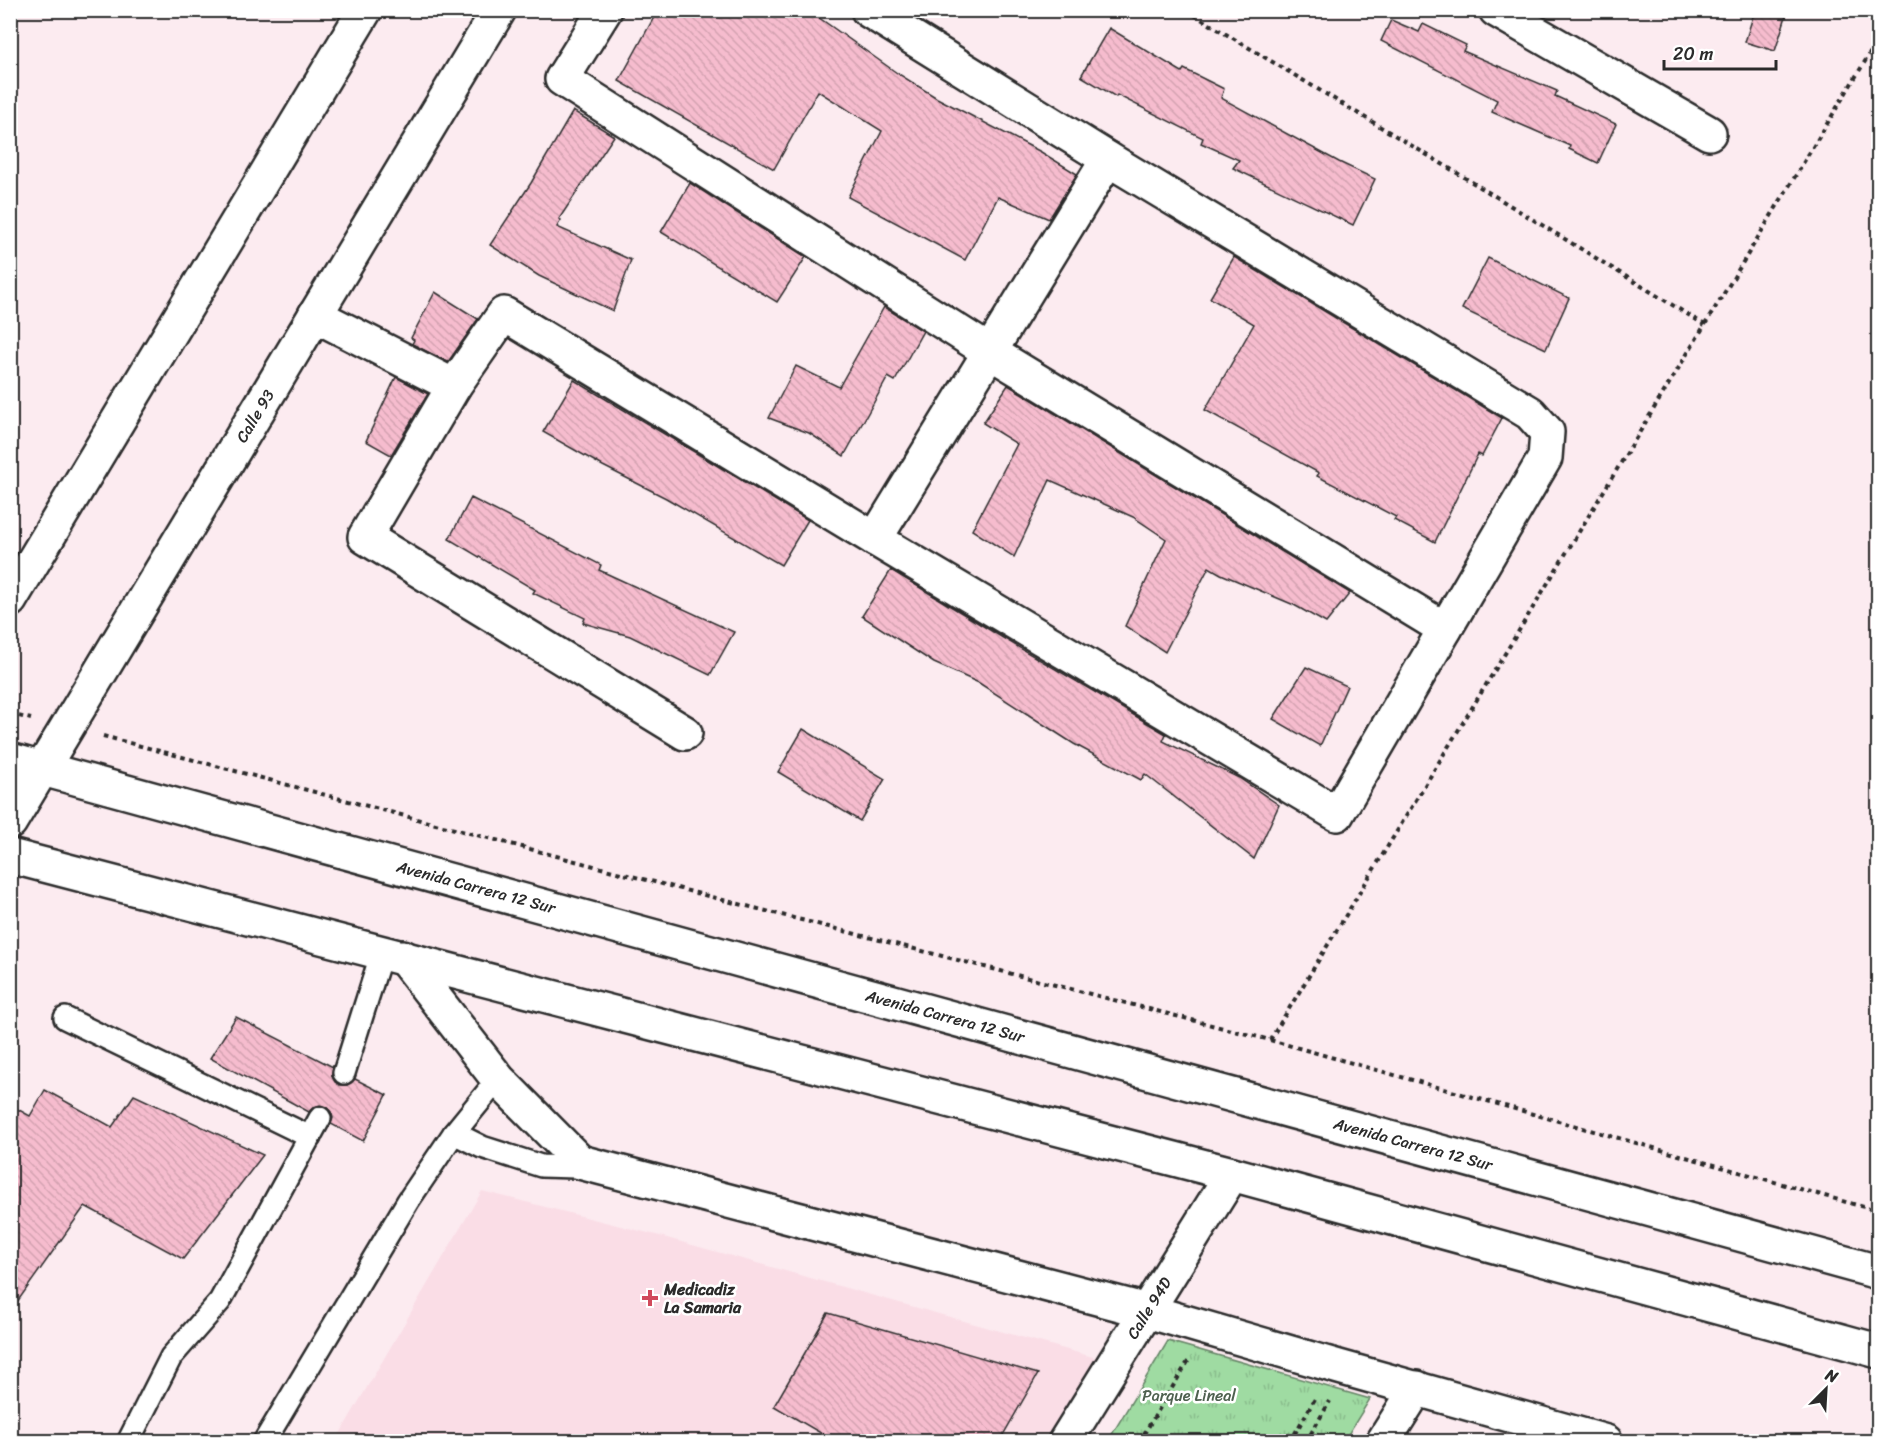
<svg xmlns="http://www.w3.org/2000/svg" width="1889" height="1452" viewBox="0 0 1889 1452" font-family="Sriracha,sans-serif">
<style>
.built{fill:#fadde6}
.grass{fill:url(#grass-tufts);stroke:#658366;stroke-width:1.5}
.building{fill:url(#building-back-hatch);stroke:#2b2b2b;stroke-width:1.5}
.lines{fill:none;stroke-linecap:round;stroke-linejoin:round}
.service-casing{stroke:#2b2b2b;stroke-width:26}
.minor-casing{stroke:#2b2b2b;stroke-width:38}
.tertiary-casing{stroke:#2b2b2b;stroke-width:38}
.path{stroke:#2b2b2b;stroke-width:4;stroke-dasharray:4.5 4.5;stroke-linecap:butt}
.service{stroke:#fff;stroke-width:21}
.minor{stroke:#fff;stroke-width:33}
.tertiary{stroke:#fff;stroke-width:33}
.poi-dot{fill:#d1495b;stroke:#fff;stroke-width:2}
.labels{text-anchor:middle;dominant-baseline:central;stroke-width:5;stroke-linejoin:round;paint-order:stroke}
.street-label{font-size:16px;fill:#2b2b2b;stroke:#fff}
.poi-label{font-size:16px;font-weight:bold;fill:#2b2b2b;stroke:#fff;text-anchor:start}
.park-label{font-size:16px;fill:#4e604f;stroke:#fff}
</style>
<defs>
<pattern id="grass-tufts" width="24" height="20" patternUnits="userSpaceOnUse" patternTransform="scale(1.5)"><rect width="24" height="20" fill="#9fdba2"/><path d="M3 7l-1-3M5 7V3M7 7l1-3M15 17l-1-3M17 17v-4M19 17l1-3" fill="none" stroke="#89bc8c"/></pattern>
<pattern id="building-back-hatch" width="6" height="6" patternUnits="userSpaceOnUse" patternTransform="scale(1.5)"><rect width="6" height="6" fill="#f6bcce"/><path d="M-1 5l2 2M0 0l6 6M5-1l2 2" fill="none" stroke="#d3a2b1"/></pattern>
</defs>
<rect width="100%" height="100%" fill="#fcebf0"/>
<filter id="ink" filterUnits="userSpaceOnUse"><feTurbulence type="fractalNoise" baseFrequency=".0167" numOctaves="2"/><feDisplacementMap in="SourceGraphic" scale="12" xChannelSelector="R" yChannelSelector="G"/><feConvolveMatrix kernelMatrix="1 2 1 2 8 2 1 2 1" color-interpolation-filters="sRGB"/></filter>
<g filter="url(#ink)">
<path class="built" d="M 482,1191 L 660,1236 L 1100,1359 L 1048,1441 L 335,1442 Z"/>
<path class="grass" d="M 1168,1341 L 1370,1399 L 1344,1441 L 1108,1441 Z"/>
<g class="building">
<path d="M 658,10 L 808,10 L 897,73 L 937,98 L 1041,152 L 1077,174 L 1049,219 L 998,197 L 965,260 L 848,197 L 882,131 L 818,91 L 774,169 L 619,81 Z"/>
<path d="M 1755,10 L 1788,10 L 1775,51 L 1745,42 Z"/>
<path d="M 1391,20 L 1419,32 L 1423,24 L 1466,45 L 1463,51 L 1557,91 L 1555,96 L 1616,124 L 1598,163 L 1569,149 L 1570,146 L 1492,112 L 1497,100 L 1381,41 Z"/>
<path d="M 1109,28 L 1182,72 L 1184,69 L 1224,89 L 1221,98 L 1339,162 L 1375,179 L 1353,225 L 1233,168 L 1239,160 L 1201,143 L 1203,138 L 1117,95 L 1116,97 L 1081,76 Z"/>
<path d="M 573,111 L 614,136 L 559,219 L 561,220 L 557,227 L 631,260 L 613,311 L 539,276 L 490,245 L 531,183 Z"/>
<path d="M 690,183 L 806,257 L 777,302 L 661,232 Z"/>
<path d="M 1234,257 L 1502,418 L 1482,456 L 1478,454 L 1435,542 L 1394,520 L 1396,517 L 1317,476 L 1319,473 L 1205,410 L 1254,324 L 1210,298 Z"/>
<path d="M 1488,258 L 1569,298 L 1546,349 L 1462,309 Z"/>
<path d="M 435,292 L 478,319 L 448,362 L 412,344 L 414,340 L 411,338 Z"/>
<path d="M 884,307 L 923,331 L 895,381 L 888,377 L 844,456 L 809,433 L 769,418 L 796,366 L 839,387 Z"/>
<path d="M 396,377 L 428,394 L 391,455 L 366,441 Z"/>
<path d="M 574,380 L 808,520 L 781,565 L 666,498 L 603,466 L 543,432 Z"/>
<path d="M 1008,385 L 1350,593 L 1326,623 L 1294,605 L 1221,574 L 1209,567 L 1165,652 L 1125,626 L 1166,539 L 1133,517 L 1050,480 L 1014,557 L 972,530 L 1017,444 L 983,423 Z"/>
<path d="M 471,498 L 601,565 L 599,570 L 734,632 L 710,675 L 630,636 L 583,623 L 585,618 L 533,593 L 535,590 L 449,539 Z"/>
<path d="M 891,570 L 1003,638 L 1166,734 L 1163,741 L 1239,778 L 1279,805 L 1254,859 L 1145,774 L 1141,780 L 1074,744 L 979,683 L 934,663 L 862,616 Z"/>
<path d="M 1306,667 L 1347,686 L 1320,746 L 1273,719 Z"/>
<path d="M 803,729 L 885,779 L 860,821 L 778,772 Z"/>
<path d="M 236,1017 L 333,1067 L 332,1076 L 335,1082 L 340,1085 L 347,1085 L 355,1079 L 387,1095 L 363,1141 L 331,1124 L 333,1118 L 331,1112 L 326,1107 L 320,1105 L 314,1107 L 309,1112 L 210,1058 Z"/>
<path d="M 45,1090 L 112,1127 L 134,1095 L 263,1155 L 183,1259 L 85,1206 L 10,1312 L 10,1105 L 30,1116 Z"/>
<path d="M 828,1313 L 1038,1374 L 999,1442 L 836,1442 L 774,1406 Z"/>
</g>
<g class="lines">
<defs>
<g id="service">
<path d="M 65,1018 L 310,1137"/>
<path d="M 344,1073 L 382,952"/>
<path d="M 454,1133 L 482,1147 L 541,1166 L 575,1167 L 580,1162"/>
<path d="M 128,1442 L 171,1357 L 220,1301 L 320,1118"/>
<path d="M 264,1442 L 408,1201 L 454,1133 L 498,1079"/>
</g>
<g id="minor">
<path d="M 605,10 L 562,79 L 990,352 L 1445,629"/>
<path d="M 1496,10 L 1709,133"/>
<path d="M 315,315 L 454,386"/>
<path d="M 875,539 L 1108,159"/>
<path d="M 10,600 L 365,10"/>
<path d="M 685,733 L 365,537 L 454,386 L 504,314 L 875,539 L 1337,814 L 1545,458 L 1547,432 L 1530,413 L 1108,159 L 868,10"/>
<path d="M 10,822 L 499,10"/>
<path d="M 403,957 L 498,1079 L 580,1162 L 1147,1311 L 1339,1367 L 1606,1442"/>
<path d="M 1065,1442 L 1232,1174"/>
<path d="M 1383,1442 L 1417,1388"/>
</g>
<g id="tertiary">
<path d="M 10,760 L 1878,1272"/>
<path d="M 10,856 L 1232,1174 L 1878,1351"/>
</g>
</defs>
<use href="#service" class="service-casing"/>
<use href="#minor" class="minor-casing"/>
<use href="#tertiary" class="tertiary-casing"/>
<g class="path">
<path d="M 1186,10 L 1449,168 L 1705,325"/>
<path d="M 10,714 L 31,719"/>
<path d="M 103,736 L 696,893 L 1270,1040 L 1878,1211"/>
<path d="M 1270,1040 L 1878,40"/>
<path d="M 1139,1442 L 1189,1360"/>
<path d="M 1290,1442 L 1316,1397"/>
<path d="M 1306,1442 L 1330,1401"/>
</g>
<use href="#service" class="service"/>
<use href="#minor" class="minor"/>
<use href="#tertiary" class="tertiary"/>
</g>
</g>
<path class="poi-dot" d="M647 1289h6v6h6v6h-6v6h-6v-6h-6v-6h6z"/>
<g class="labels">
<g class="street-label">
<text transform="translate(255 416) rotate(-59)">Calle 93</text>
<text transform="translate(476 887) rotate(15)">Avenida Carrera 12 Sur</text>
<text transform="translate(945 1016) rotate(15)">Avenida Carrera 12 Sur</text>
<text transform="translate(1413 1144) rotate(15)">Avenida Carrera 12 Sur</text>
<text transform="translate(1149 1308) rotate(-58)">Calle 94D</text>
</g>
<g class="poi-label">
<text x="664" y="1289">Medicadiz<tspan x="664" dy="18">La Samaria</tspan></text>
</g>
<g class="park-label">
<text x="1189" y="1395">Parque Lineal</text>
</g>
</g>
<rect width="1889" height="1452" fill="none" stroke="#fff" stroke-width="36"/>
<rect x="18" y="18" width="1853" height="1416" fill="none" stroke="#2b2b2b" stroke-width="2" filter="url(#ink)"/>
<g transform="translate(1826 1389) rotate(24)" stroke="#ffffff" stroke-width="4.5" paint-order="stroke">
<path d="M0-4.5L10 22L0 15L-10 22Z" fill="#2b2b2b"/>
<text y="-9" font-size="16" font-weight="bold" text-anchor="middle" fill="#2b2b2b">N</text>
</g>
<path d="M1664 60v9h112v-9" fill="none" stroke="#2b2b2b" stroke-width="3"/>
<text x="1673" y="60" font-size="18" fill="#2b2b2b" stroke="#ffffff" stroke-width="4.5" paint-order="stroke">20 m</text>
</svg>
